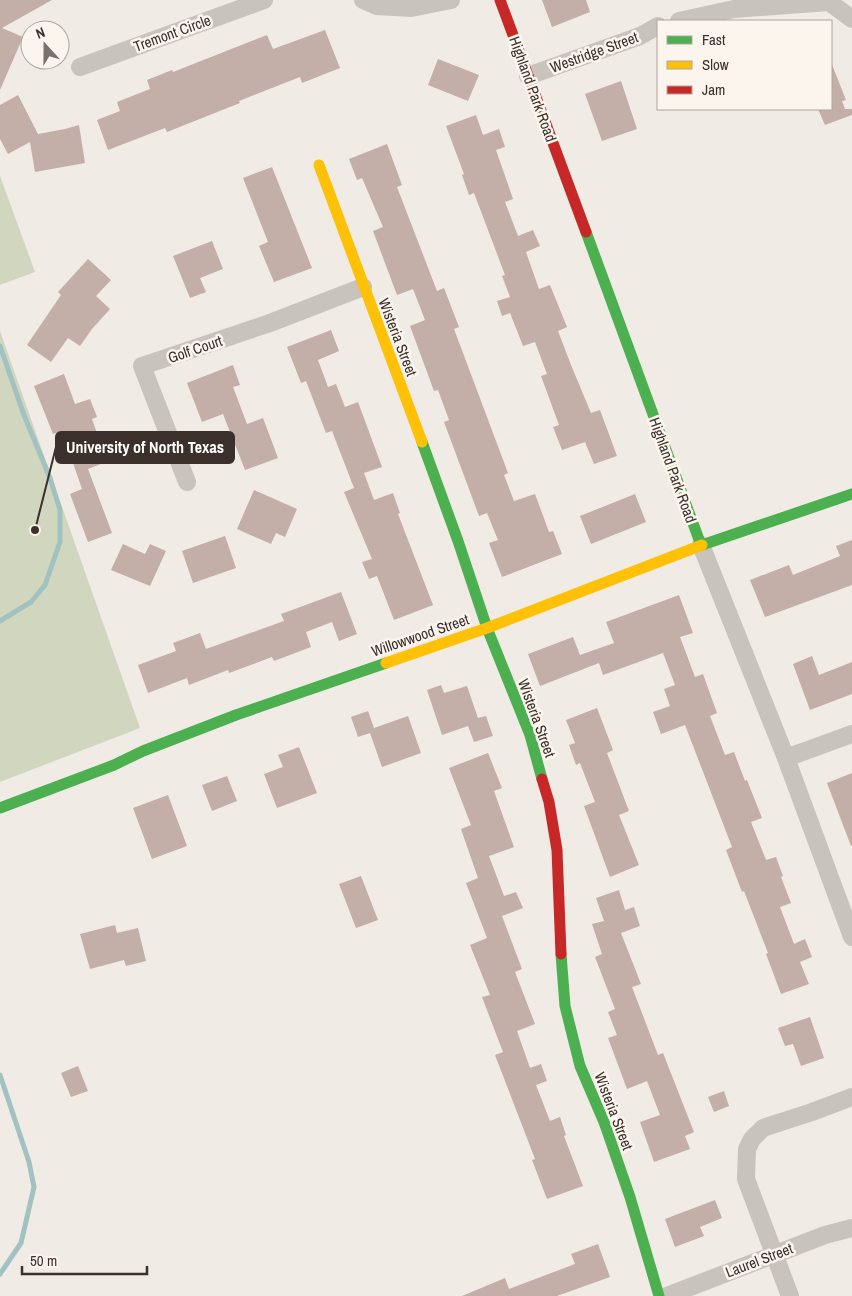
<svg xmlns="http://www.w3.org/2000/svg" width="852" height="1296" viewBox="0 0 852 1296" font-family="'Archivo Narrow',sans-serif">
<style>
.green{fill:#d1d6bf}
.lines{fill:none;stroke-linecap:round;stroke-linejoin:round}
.stream{stroke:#a1c2c1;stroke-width:5}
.building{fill:#c3afa7}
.street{stroke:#c9c3be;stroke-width:18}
.fast{stroke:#4caf50;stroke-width:11}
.slow{stroke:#ffc107;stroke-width:11}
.jam{stroke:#c62828;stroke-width:11}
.labels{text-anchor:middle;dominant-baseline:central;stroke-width:5;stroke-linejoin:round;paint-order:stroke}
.street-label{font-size:15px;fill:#3b302b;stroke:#fbf5ee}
.leader{fill:none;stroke:#3b302b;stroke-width:2}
.callout-dot{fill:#3b302b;stroke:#fbf5ee;stroke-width:2}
.callout{fill:#3b302b;stroke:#3b302b;stroke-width:2}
.callout-label{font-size:16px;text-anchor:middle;font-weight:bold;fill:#fff}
</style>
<rect width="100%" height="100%" fill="#f0ebe5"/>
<g class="green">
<path d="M 0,176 L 35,272 L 0,285 Z"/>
<path d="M 0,331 L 140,728 L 0,782 Z"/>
</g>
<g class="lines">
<g class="stream">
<path d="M 0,346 L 24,415 L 50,478 L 60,510 L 60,542 L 45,585 L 31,602 L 0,621"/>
<path d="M 0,1075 L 29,1162 L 34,1187 L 21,1243 L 0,1274"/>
</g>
</g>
<g class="building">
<path d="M 0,0 L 52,0 L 2,28 L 23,37 L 0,90 Z"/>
<path d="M 542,0 L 586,0 L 590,12 L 552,27 Z"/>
<path d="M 325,30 L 340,68 L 302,83 L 300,77 L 239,101 L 240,103 L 167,132 L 165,128 L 108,150 L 97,120 L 120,111 L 117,102 L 150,89 L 147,80 L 172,70 L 173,72 L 267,35 L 273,49 Z"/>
<path d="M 438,59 L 479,75 L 468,101 L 428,85 Z"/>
<path d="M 831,62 L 846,100 L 842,101 L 845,109 L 852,109 L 852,115 L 825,125 L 818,109 L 831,109 Z"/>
<path d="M 621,81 L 637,129 L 602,141 L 585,94 Z"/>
<path d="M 18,95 L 38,134 L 65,129 L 79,125 L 85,163 L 35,172 L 30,142 L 8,154 L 0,139 L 0,105 Z"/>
<path d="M 476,115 L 483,135 L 499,129 L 505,147 L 496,150 L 513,199 L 505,202 L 518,236 L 533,230 L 540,246 L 526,252 L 539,289 L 550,285 L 567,327 L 558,331 L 571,365 L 591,413 L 600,410 L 617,456 L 594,464 L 585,442 L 562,450 L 553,427 L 559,425 L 541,376 L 547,374 L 535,342 L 523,346 L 510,313 L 502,316 L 497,301 L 510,297 L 502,276 L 505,275 L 474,193 L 469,195 L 462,175 L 464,174 L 446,126 Z"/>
<path d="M 387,144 L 402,185 L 397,187 L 437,291 L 444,288 L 459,327 L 454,329 L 508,473 L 504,475 L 514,501 L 535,494 L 549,532 L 553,531 L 562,554 L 502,577 L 489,543 L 498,540 L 487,513 L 479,516 L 444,422 L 449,420 L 438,390 L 434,391 L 410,326 L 425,320 L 413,289 L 397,295 L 373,231 L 383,227 L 362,178 L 357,180 L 349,159 Z"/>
<path d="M 272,167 L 312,268 L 274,282 L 259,246 L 268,242 L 243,178 Z"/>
<path d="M 212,241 L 223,269 L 200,278 L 206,292 L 190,298 L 173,256 Z"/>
<path d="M 88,259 L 111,280 L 96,296 L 110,309 L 92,329 L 80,346 L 68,338 L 51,362 L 27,345 L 61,295 L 58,292 Z"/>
<path d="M 331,330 L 339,351 L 318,360 L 328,387 L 336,384 L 345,407 L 358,402 L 382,467 L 364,473 L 374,500 L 393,493 L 400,513 L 398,514 L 433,605 L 394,620 L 377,576 L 369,579 L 362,562 L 372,559 L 344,492 L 354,488 L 332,431 L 326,433 L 306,381 L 301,383 L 287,347 Z"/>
<path d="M 233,365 L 240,385 L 233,387 L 247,424 L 263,418 L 278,458 L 245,470 L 223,414 L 202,422 L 187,383 Z"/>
<path d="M 64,374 L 75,404 L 90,399 L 97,417 L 92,419 L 101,445 L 108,442 L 114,459 L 88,469 L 112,533 L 88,542 L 70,494 L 82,489 L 62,431 L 53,434 L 34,386 Z"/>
<path d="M 254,490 L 297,509 L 285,537 L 276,533 L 271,544 L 237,529 Z"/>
<path d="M 635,494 L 646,522 L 591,544 L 580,516 Z"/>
<path d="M 225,536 L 236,568 L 193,583 L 182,551 Z"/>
<path d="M 852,540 L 852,585 L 765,617 L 750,580 L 789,565 L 793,575 L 840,556 L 836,546 Z"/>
<path d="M 123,544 L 145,554 L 150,544 L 166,551 L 150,586 L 111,570 Z"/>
<path d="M 341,592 L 357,634 L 339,641 L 332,622 L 306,632 L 311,647 L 274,661 L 272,657 L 229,673 L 228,670 L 189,685 L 187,678 L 148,693 L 138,665 L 176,651 L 173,643 L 200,633 L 206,649 L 284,621 L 281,614 Z"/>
<path d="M 679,595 L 693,633 L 680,637 L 695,677 L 703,674 L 717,713 L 710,716 L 725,755 L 734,752 L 745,781 L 747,780 L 762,818 L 751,822 L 766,860 L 776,857 L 783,876 L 781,877 L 791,903 L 780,907 L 794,944 L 805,939 L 812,957 L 800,962 L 809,984 L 781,994 L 766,954 L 768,953 L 744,891 L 742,892 L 726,850 L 732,847 L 685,725 L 661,734 L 653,712 L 670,706 L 664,689 L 675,685 L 663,653 L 603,675 L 599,663 L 540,686 L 528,654 L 573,637 L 580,655 L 614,643 L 606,622 Z"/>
<path d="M 812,656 L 819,675 L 852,662 L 852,694 L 810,710 L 793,664 Z"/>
<path d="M 441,685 L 444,693 L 467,686 L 478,718 L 486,716 L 493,736 L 474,742 L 468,726 L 442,735 L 427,690 Z"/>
<path d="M 597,708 L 613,750 L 607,753 L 629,811 L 619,815 L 639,865 L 610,877 L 584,806 L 595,802 L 580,763 L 576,765 L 569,745 L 575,743 L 566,720 Z"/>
<path d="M 368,711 L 374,728 L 408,716 L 421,753 L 382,767 L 370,733 L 358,737 L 351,717 Z"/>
<path d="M 299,747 L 317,793 L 277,808 L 264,774 L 283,767 L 278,755 Z"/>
<path d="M 488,753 L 502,788 L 494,791 L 514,847 L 489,856 L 504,896 L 516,892 L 523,908 L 502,916 L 522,969 L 515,972 L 535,1024 L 517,1031 L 530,1068 L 541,1064 L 547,1081 L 536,1085 L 550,1121 L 560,1117 L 566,1135 L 564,1136 L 583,1186 L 547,1199 L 532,1160 L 535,1159 L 495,1055 L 503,1052 L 482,997 L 490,995 L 470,945 L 487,938 L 466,883 L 478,878 L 461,829 L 471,825 L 449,768 Z"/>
<path d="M 852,773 L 852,845 L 851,846 L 827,783 Z"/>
<path d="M 227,776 L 237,801 L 212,811 L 202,785 Z"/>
<path d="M 168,795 L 187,846 L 152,859 L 133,808 Z"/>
<path d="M 361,876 L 378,920 L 356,928 L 339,884 Z"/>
<path d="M 619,890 L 625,910 L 634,907 L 640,926 L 621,933 L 641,984 L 632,987 L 658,1055 L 663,1053 L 694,1132 L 685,1136 L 690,1149 L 654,1162 L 640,1122 L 660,1115 L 647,1081 L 627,1089 L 608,1038 L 617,1035 L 608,1012 L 615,1009 L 595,957 L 602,954 L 592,924 L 604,921 L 596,898 Z"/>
<path d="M 115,925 L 117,933 L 138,928 L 146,961 L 126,966 L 124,960 L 90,969 L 80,934 Z"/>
<path d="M 810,1017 L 824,1058 L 801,1066 L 793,1044 L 785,1046 L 778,1028 Z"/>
<path d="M 78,1066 L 88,1091 L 71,1097 L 61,1073 Z"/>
<path d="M 724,1091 L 729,1106 L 714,1112 L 708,1097 Z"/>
<path d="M 715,1200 L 722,1218 L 700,1227 L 704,1236 L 675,1247 L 665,1219 Z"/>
<path d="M 598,1244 L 610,1277 L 557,1296 L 462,1296 L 505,1278 L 509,1289 L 575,1264 L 571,1254 Z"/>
</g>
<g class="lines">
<g class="street">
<path d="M 363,0 L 377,6 L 411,8 L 451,0"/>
<path d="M 679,21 L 734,9 L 829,2 L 852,19"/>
<path d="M 80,67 L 264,0"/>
<path d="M 528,76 L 640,36 L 658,26"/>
<path d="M 187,482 L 142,366 L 270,323 L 363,287"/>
<path d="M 701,545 L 786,758 L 852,937"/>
<path d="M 786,758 L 852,734"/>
<path d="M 667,1296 L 825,1235 L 852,1228"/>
<path d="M 790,1296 L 746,1179 L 747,1149 L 752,1139 L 763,1128 L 812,1112 L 852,1097"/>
</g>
<g class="fast">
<path d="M 586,232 L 701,545"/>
<path d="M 422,442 L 458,541 L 487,628 L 530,735 L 542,779"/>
<path d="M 702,545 L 852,494"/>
<path d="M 0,808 L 114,765 L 143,751 L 236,715 L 386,663"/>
<path d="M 561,954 L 565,1006 L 580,1066 L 604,1122 L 630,1197 L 659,1296"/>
</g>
<g class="slow">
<path d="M 319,165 L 422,442"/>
<path d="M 386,663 L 487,628 L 702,545"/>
</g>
<g class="jam">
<path d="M 500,0 L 586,232"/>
<path d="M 542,779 L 549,802 L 557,850 L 561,954"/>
</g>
</g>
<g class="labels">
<g class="street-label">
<text transform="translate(172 33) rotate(-20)">Tremont Circle</text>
<text transform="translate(594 52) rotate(-20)">Westridge Street</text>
<text transform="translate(533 89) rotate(70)">Highland Park Road</text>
<text transform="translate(398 337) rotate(69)">Wisteria Street</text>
<text transform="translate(195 349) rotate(-19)">Golf Court</text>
<text transform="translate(673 470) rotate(70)">Highland Park Road</text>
<text transform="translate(420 635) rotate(-19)">Willowwood Street</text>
<text transform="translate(537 718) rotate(70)">Wisteria Street</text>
<text transform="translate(614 1111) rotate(69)">Wisteria Street</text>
<text transform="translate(759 1260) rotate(-21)">Laurel Street</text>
</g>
</g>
<path class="leader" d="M35 530L56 447"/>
<circle class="callout-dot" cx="35" cy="530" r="5"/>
<rect class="callout" x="56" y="432" width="178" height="31" rx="5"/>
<g class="callout-label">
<text x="145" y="453">University of North Texas</text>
</g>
<rect x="657" y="20" width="175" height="90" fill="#fbf5ee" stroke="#aea6a0"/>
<rect x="667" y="36" width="25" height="8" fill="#4caf50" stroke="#aea6a0"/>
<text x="702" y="45" font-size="15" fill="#3b302b">Fast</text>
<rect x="667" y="61" width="25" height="8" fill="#ffc107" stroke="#aea6a0"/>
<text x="702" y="70" font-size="15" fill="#3b302b">Slow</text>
<rect x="667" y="86" width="25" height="8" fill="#c62828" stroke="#aea6a0"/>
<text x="702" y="95" font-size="15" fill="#3b302b">Jam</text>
<g transform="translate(45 45) rotate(339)"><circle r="24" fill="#fbf5ee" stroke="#aea6a0"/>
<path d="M0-4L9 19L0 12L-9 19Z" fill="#7a716c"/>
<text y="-8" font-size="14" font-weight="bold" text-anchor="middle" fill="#3b302b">N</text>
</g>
<path d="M22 1266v8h125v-8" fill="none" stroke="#3b302b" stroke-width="2.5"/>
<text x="30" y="1266" font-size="15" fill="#3b302b" stroke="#fbf5ee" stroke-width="4" paint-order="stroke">50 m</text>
</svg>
